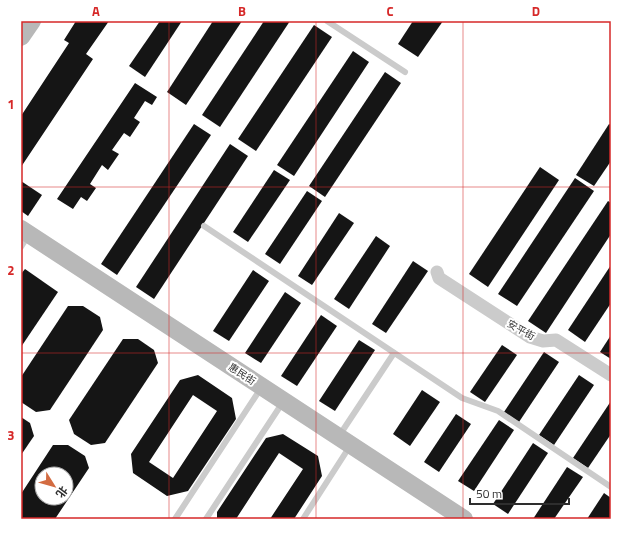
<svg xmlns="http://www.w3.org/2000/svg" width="632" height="540" viewBox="0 0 632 540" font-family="'Titillium Web','Noto Sans SC',sans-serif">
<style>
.building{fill:#151515;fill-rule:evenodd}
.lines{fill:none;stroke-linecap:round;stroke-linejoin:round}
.lane{stroke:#cbcbcb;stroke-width:6}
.street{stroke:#cbcbcb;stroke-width:13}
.secondary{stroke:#b8b8b8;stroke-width:18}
.grid{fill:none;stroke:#d62828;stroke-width:1;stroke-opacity:0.55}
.labels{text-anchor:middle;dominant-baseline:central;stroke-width:4;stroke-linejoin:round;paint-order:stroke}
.street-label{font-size:10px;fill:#2e2e2e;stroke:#fff}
.neatline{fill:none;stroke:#d62828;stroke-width:1.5}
.grid-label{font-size:13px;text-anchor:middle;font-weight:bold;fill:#d62828}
</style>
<rect width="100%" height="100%" fill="#fff"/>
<g class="building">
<path d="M 76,21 L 109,21 L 86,54 L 93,59 L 21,167 L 21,116 L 69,43 L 64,40 Z"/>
<path d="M 160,21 L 182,21 L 145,77 L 129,66 Z"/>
<path d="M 213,21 L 242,21 L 186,105 L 167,92 Z"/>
<path d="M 264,21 L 290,21 L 220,127 L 202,115 Z"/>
<path d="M 413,21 L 443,21 L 418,57 L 398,44 Z"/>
<path d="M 314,25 L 332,37 L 256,151 L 238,139 Z"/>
<path d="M 353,51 L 369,62 L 294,176 L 277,165 Z"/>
<path d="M 385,72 L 401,83 L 325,197 L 309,186 Z"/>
<path d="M 135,83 L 157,97 L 152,105 L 145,101 L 134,118 L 140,122 L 130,137 L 124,133 L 112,150 L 119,154 L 108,170 L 102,165 L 90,184 L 96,188 L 87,201 L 81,197 L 73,209 L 57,199 Z"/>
<path d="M 194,124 L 211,135 L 117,275 L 101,264 Z"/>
<path d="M 609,124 L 611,125 L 611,161 L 594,186 L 576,175 Z"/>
<path d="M 230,144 L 248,156 L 154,299 L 136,287 Z"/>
<path d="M 540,167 L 559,180 L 488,287 L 469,274 Z"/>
<path d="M 274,170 L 290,180 L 248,242 L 233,232 Z"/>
<path d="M 575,178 L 594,191 L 517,306 L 498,294 Z"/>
<path d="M 21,181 L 42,195 L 28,216 L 21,211 Z"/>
<path d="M 307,191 L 322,201 L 280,264 L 265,254 Z"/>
<path d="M 608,201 L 611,203 L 611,234 L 546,333 L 528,321 Z"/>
<path d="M 339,213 L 354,223 L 312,285 L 298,276 Z"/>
<path d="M 376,236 L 390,246 L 349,309 L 334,299 Z"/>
<path d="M 413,261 L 428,271 L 386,333 L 372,324 Z"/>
<path d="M 611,265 L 611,303 L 585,342 L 568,330 Z"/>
<path d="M 25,269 L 58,292 L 21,347 L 21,274 Z"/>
<path d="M 253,270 L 269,281 L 229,341 L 213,331 Z"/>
<path d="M 285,292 L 301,303 L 261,363 L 245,353 Z"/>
<path d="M 68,306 L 83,306 L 100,317 L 103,330 L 50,410 L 36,412 L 21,402 L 21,377 Z"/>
<path d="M 321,315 L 337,326 L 297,386 L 281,376 Z"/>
<path d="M 611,335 L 611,359 L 600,352 Z"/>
<path d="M 123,339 L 138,339 L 154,350 L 158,363 L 105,443 L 91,445 L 74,434 L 69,420 Z"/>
<path d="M 359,340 L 375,350 L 335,411 L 319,401 Z"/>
<path d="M 502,345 L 517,355 L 485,402 L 470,392 Z"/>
<path d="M 544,352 L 559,362 L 519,422 L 504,412 Z"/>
<path d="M 198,375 L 232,398 L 236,419 L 188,491 L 167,496 L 133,473 L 131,454 L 180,380 ZM 193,395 L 217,411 L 173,478 L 149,462 Z"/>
<path d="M 579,375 L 594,385 L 554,445 L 539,435 Z"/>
<path d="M 422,390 L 440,402 L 410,446 L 393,434 Z"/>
<path d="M 611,401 L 611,434 L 588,468 L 573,458 Z"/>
<path d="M 456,414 L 471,424 L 439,472 L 424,462 Z"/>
<path d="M 21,417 L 30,423 L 34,436 L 21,455 Z"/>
<path d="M 499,420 L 514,430 L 474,491 L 458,481 Z"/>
<path d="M 283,434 L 318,456 L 322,476 L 294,519 L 270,519 L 303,469 L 279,453 L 236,519 L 217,519 L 217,512 L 266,438 Z"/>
<path d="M 533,443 L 548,453 L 508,514 L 493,504 Z"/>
<path d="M 53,445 L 68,445 L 85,456 L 89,468 L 55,519 L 21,519 L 21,494 ZM 42,474 L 66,474 L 66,498 L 42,498 Z"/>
<path d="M 567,467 L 583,477 L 554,519 L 533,519 Z"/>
<path d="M 604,493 L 611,498 L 611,516 L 609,519 L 587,519 Z"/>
</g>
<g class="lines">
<g class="lane">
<path d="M 327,21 L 405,72"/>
<path d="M 204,226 L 462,398 L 498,411 L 611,487"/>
<path d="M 21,247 L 28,236"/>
<path d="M 339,436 L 394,353"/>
<path d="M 175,519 L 261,388"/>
<path d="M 206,519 L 283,402"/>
<path d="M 303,519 L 350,446"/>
</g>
<path class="street" d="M 437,272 L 439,278 L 530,337 L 543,341 L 556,340 L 611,375"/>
<g class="secondary">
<path d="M 21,37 L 32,21"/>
<path d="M 21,229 L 464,519"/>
</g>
</g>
<path class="grid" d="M 169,21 L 169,519M 316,21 L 316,519M 463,21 L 463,519M 21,187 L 611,187M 21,353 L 611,353"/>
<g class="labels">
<g class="street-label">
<text transform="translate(521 330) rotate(29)">安平街</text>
<text transform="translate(242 374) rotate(33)">惠民街</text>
</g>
</g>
<rect width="632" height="540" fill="none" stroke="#ffffff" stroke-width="44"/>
<g transform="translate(54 486) rotate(127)"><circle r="19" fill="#ffffff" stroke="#ababab"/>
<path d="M0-3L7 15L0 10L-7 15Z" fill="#d36c42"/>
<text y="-6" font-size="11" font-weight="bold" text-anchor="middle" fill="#2e2e2e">北</text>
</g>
<path d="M470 498v6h99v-6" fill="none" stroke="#2e2e2e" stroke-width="2"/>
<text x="476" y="498" font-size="12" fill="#2e2e2e" stroke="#ffffff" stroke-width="3" paint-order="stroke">50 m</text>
<rect x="22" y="22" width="588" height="496" class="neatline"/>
<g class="grid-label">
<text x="96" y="16">A</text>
<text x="242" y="16">B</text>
<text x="390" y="16">C</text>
<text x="536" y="16">D</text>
<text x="11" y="109">1</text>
<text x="11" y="275">2</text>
<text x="11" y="440">3</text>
</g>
</svg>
